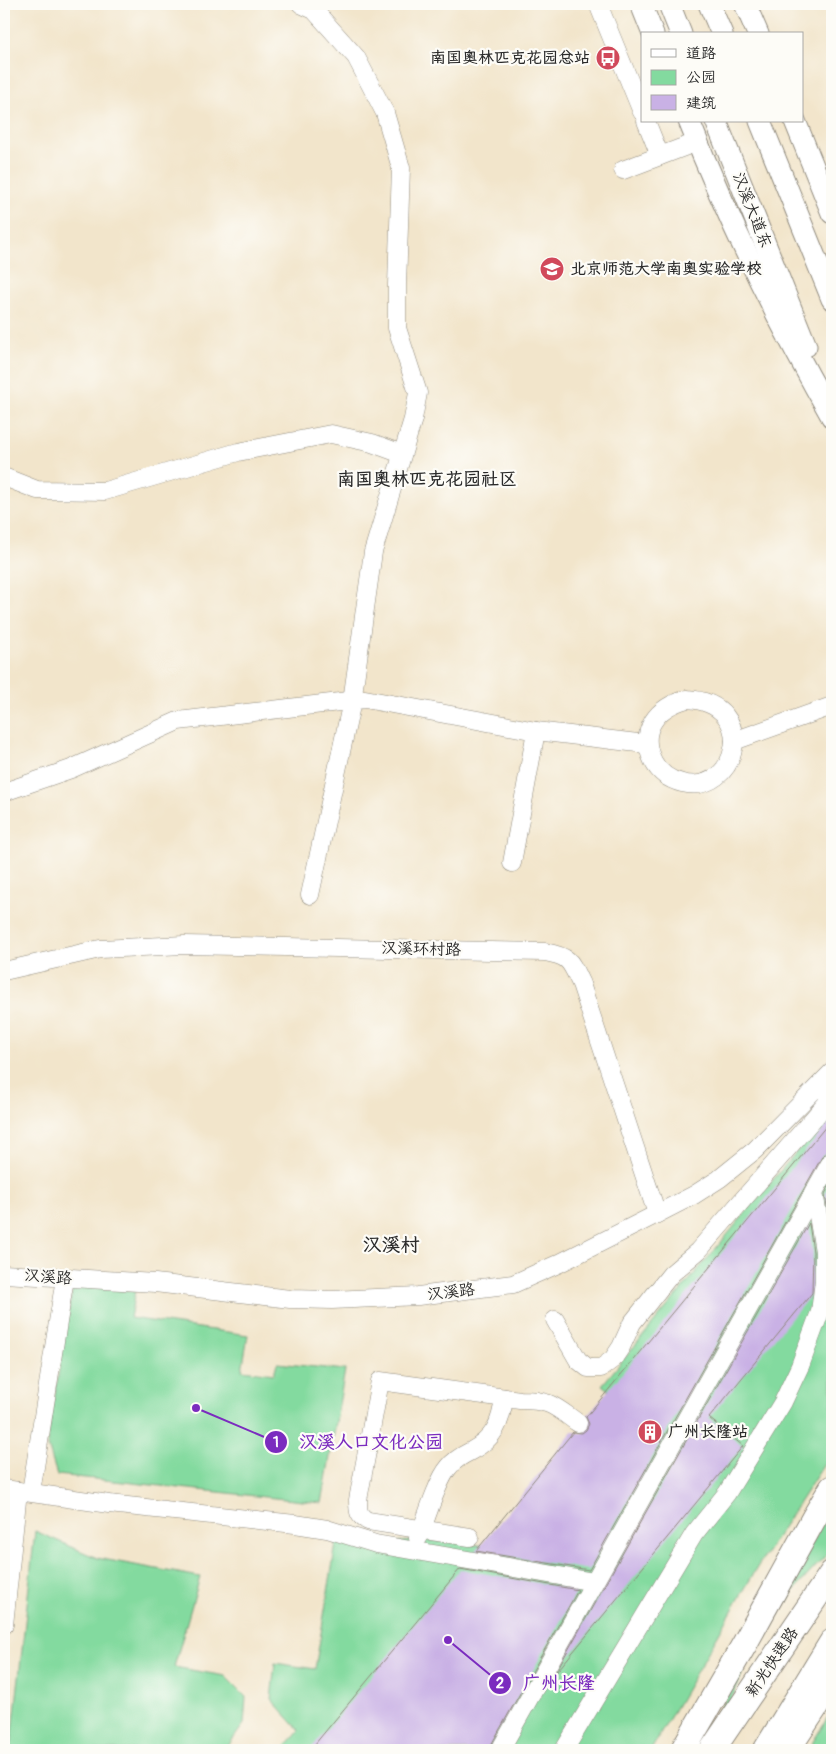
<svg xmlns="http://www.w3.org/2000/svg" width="836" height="1754" viewBox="0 0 836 1754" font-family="Pangolin,'LXGW WenKai TC',sans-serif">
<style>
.green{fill:#83da9f;stroke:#578265}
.building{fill:#c9b1e5}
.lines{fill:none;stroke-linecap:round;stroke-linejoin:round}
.minor-casing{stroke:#8e887b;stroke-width:19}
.major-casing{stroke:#8e887b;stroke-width:23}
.highway-casing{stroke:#8e887b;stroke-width:27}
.minor{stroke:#fff;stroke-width:18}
.major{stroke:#fff;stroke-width:21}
.highway{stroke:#fff;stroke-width:25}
.labels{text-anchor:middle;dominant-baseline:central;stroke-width:4.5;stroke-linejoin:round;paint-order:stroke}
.poi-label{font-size:16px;font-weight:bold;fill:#2b2b2b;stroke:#fdfcf7;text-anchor:start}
.street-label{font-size:16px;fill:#2b2b2b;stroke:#fdfcf7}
.neighbourhood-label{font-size:18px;font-weight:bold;fill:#2b2b2b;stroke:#fdfcf7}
.quarter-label{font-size:19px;font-weight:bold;fill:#2b2b2b;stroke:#fdfcf7}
.leader{fill:none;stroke:#7b2cbf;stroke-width:2}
.callout-dot{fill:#7b2cbf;stroke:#fdfcf7;stroke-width:2}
.mark-label{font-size:15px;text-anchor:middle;font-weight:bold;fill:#fff}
.callout-label{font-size:18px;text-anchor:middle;font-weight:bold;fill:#7b2cbf;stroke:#fdfcf7;stroke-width:4.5;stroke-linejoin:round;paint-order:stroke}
</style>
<rect width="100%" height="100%" fill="#fdfcf7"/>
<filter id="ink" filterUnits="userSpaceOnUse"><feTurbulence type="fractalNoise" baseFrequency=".02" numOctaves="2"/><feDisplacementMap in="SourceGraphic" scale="10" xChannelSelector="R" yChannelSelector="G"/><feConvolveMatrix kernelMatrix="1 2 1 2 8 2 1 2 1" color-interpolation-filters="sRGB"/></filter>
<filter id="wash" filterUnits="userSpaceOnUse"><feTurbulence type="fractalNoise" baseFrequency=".0096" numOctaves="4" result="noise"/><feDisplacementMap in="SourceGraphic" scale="20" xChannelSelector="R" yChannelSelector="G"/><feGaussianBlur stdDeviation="1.12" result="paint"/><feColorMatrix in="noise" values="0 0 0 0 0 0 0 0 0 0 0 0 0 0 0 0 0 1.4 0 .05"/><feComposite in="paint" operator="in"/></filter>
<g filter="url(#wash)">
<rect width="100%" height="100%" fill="#f2e5cb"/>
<g class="green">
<path d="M 832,1109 L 832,1452 L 758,1566 L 651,1750 L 283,1750 L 299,1730 L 271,1699 L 275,1663 L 315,1669 L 337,1538 L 359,1545 L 426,1540 L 541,1551 L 646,1420 L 602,1385 Z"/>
<path d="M 73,1285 L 135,1291 L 130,1318 L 248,1335 L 242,1370 L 274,1374 L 277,1363 L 345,1370 L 322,1503 L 57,1475 L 47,1443 Z"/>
<path d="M 832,1506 L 832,1549 L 796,1588 L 748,1659 L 734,1694 L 697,1750 Z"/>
<path d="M 35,1531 L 97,1558 L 200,1577 L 174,1667 L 225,1676 L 246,1697 L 244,1724 L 225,1750 L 11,1750 Z"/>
<path d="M 832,1710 L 832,1744 L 827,1750 L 808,1750 Z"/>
</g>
<g id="blocks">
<g class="building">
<path d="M 832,1119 L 832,1149 L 827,1151 L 823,1155 L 589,1570 L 476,1551 L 573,1432 L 582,1433 L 586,1430 L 589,1424 L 586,1417 Z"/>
<path d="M 832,1181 L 832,1236 L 825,1194 Z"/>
<path d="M 809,1223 L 813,1252 L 812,1293 L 709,1418 L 743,1446 L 554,1675 Z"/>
<path d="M 460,1569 L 578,1590 L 491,1745 L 489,1750 L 310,1750 Z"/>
</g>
</g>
</g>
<g filter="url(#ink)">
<use href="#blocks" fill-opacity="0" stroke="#8e887b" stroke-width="1"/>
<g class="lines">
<defs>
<g id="minor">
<path d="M 301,4 L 314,10 L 356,57 L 385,113 L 401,168 L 397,285 L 397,328 L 418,393 L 413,419 L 373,552 L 352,701 L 310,895"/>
<path d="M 598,4 L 642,112"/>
<path d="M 646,121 L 660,156"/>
<path d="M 623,170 L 697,142"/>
<path d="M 4,477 L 37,490 L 105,491 L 238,452 L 331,434 L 372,443 L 402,454"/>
<path d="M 687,699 C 761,703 738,797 682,783 C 669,780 659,772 653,761 C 638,730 657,707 687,699 Z"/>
<path d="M 734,741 L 832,706"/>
<path d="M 4,792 L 71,769 L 178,721 L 365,699 L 536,731 L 646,744"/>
<path d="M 512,863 L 536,731"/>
<path d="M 4,971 L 100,949 L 184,945 L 545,952 C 571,957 570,961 581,984 L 657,1214"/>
<path d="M 4,1274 L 155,1283 L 290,1299 L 332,1300 L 418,1296 L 513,1284 L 560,1263 L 657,1214 L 694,1195 L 719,1179 L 755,1150 L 832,1072"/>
<path d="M 555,1320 L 578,1360 L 588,1368 L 601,1368 L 613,1359 L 621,1347 L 632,1323 L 671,1274 L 698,1251 L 827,1103 L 832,1079"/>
<path d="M 4,1489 L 109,1504 L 295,1524 L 327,1529 L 376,1544 L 594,1582"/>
<path d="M 31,1492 L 65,1278"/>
<path d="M 470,1537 L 368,1521 C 358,1516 358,1511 358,1500 L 380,1381 L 520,1400 C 551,1400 554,1406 578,1423"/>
<path d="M 418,1538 L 420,1535 C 426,1518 438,1479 449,1467 C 454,1460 463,1455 471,1451 C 494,1439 501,1423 504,1398"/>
<path d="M 4,1625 L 18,1491"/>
<path d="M 500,1750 L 832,1160"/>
<path d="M 564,1750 L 694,1534 L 727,1493 L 783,1402 L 800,1366 L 820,1312 L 824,1281 L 824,1251 L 814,1192"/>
</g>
<g id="major">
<path d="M 641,4 L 653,34"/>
<path d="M 669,4 L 681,34"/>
<path d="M 709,4 L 722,34"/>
<path d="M 745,4 L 758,34"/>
<path d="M 689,121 C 730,225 777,320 832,417"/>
<path d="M 716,121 L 806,346"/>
<path d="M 760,121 L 832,299"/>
<path d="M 795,121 L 832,213"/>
</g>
<g id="highway">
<path d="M 683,1750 L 744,1645 L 814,1518 L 832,1488"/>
<path d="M 712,1750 L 832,1573"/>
<path d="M 766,1750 L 832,1642"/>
<path d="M 787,1750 L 832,1682"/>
</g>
</defs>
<use href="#minor" class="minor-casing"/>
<use href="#major" class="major-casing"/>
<use href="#highway" class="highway-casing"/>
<use href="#minor" class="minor"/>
<use href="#major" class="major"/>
<use href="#highway" class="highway"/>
</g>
</g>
<defs>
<symbol id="bus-disc" viewBox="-11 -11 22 22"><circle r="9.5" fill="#d1495b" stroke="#fdfcf7"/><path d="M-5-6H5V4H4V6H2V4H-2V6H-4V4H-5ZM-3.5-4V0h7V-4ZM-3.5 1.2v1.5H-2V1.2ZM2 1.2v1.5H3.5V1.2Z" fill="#fff"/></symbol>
<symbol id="school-disc" viewBox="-11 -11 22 22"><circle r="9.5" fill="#d1495b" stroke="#fdfcf7"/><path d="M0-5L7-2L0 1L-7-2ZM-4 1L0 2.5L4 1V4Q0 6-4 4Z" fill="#fff"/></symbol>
<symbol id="building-disc" viewBox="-11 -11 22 22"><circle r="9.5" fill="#d1495b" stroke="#fdfcf7"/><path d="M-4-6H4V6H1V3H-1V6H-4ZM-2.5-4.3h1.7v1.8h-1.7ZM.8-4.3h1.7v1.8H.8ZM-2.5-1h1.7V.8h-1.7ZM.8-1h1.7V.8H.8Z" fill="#fff"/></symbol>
</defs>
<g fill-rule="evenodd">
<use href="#bus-disc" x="594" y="44" width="28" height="28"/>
<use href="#school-disc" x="538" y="255" width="28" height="28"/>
<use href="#building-disc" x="636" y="1418" width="28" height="28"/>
</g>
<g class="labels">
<g class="poi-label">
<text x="590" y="58" text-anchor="end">南国奥林匹克花园总站</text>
<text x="570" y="269">北京师范大学南奥实验学校</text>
<text x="668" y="1432">广州长隆站</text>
</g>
<g class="street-label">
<text transform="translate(752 210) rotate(68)">汉溪大道东</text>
<text transform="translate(421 949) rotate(1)">汉溪环村路</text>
<text transform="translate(48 1277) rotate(4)">汉溪路</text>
<text transform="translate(451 1292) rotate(-7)">汉溪路</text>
<text transform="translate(772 1662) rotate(-56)">新光快速路</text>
</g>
<g class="neighbourhood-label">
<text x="427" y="479">南国奥林匹克花园社区</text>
</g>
<g class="quarter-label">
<text x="391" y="1245">汉溪村</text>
</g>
</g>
<path class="leader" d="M196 1408L276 1442M448 1640L500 1683"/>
<g class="callout-dot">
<circle cx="196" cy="1408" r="5"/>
<circle cx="448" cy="1640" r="5"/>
<circle cx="276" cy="1442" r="12"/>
<circle cx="500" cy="1683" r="12"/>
</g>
<g class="mark-label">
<text x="276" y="1447">1</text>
<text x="500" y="1688">2</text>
</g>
<g class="callout-label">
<text x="371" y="1448">汉溪人口文化公园</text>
<text x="559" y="1689">广州长隆</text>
</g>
<rect width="836" height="1754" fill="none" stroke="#fdfcf7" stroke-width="20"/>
<rect x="641" y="32" width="162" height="90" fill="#fdfcf7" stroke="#a9a8a5"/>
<rect x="651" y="49" width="25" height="8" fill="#ffffff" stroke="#a9a8a5"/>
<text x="686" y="58" font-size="15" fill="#2b2b2b">道路</text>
<rect x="651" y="70" width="25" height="15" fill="#83da9f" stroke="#a9a8a5"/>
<text x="686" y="82" font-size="15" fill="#2b2b2b">公园</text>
<rect x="651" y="95" width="25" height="15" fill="#c9b1e5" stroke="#a9a8a5"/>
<text x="686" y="108" font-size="15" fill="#2b2b2b">建筑</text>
</svg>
